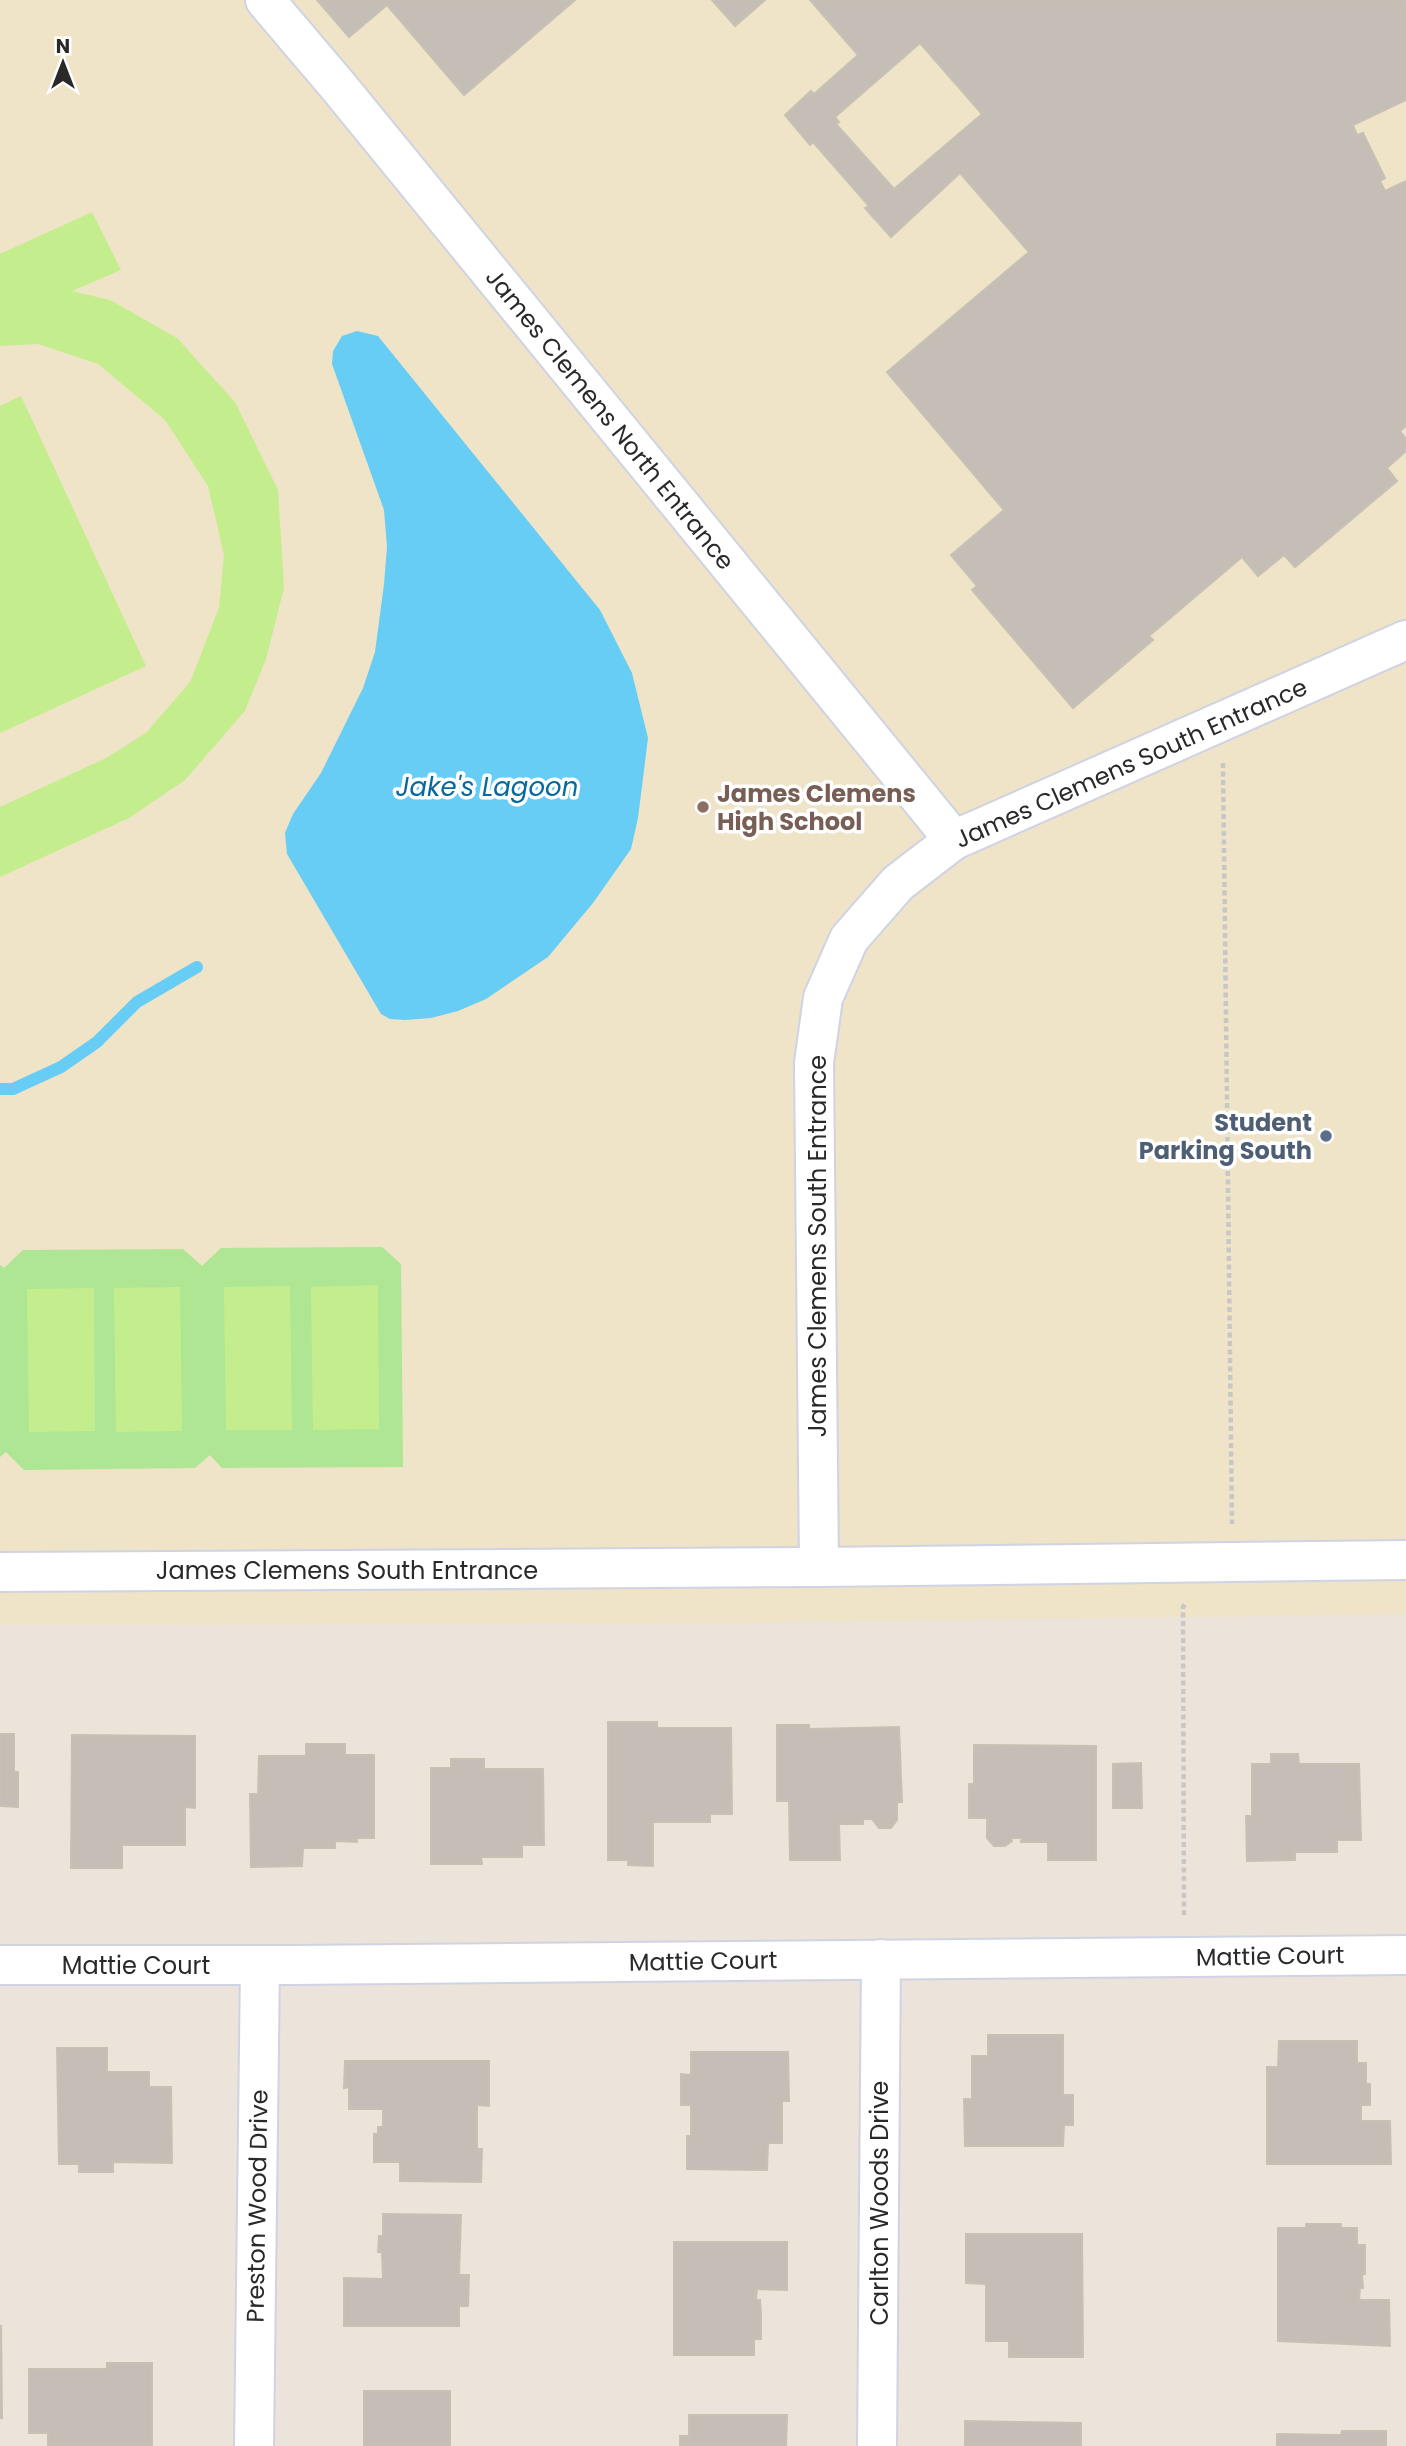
<svg xmlns="http://www.w3.org/2000/svg" width="1406" height="2446" viewBox="0 0 1406 2446" font-family="Poppins,sans-serif">
<style>
.education{fill:#efe3c8}
.green{fill:#aee693}
.pitch{fill:#c4ee8e}
.water{fill:#67cdf4}
.lines{fill:none;stroke-linecap:round;stroke-linejoin:round}
.stream{stroke:#67cdf4;stroke-width:12}
.building{fill:#c4beb7;stroke:#c7c1b4;stroke-width:2;fill-rule:evenodd}
.minor-casing{stroke:#cfd3e3;stroke-width:42}
.path{stroke:#c7c7c7;stroke-width:4.5;stroke-dasharray:5 3.5;stroke-linecap:butt}
.minor{stroke:#fff;stroke-width:38}
.education-dot{fill:#8d6e63;stroke:#fff;stroke-width:2.5}
.service-dot{fill:#5c6f8a;stroke:#fff;stroke-width:2.5}
.labels{text-anchor:middle;dominant-baseline:central;stroke-width:7;stroke-linejoin:round;paint-order:stroke}
.street-label{font-size:24px;fill:#292929;stroke:#fff}
.education-label{font-size:24px;font-weight:bold;fill:#785e54;stroke:#fff;text-anchor:start}
.service-label{font-size:24px;font-weight:bold;fill:#4e5e75;stroke:#fff;text-anchor:end}
.water-label{font-size:26px;font-style:italic;fill:#07699f;stroke:#fff}
</style>
<rect width="100%" height="100%" fill="#ece4da"/>
<path class="education" d="M 0,0 L 1406,0 L 1406,1614 L 747,1623 L 0,1625 Z"/>
<path class="green" d="M 382,1247 L 401,1264 L 403,1467 L 222,1468 L 210,1455 L 195,1468 L 24,1470 L 6,1452 L 0,1457 L 0,1265 L 4,1268 L 23,1250 L 183,1249 L 202,1266 L 221,1248 Z"/>
<g class="pitch">
<path d="M 92,212 L 121,270 L 72,291 L 110,300 L 177,338 L 235,402 L 278,490 L 284,588 L 266,659 L 245,711 L 185,780 L 129,818 L 0,877 L 0,807 L 106,758 L 146,733 L 190,682 L 219,608 L 224,555 L 208,486 L 165,420 L 98,364 L 38,344 L 0,346 L 0,254 Z"/>
<path d="M 21,396 L 146,666 L 0,733 L 0,406 Z"/>
<path d="M 378,1285 L 379,1429 L 313,1430 L 311,1287 Z"/>
<path d="M 290,1286 L 292,1430 L 226,1430 L 224,1287 Z"/>
<path d="M 180,1287 L 182,1431 L 116,1432 L 114,1288 Z"/>
<path d="M 94,1288 L 95,1431 L 29,1432 L 27,1289 Z"/>
</g>
<path class="water" d="M 357,331 L 378,336 L 600,610 L 632,673 L 648,738 L 638,818 L 631,849 L 593,903 L 548,957 L 486,999 L 458,1011 L 431,1018 L 405,1020 L 390,1019 L 381,1014 L 287,854 L 285,833 L 293,814 L 321,773 L 363,688 L 375,652 L 384,584 L 387,547 L 384,510 L 332,364 L 333,351 L 342,336 Z"/>
<g class="lines">
<path class="stream" d="M 0,1089 L 13,1089 L 61,1067 L 97,1042 L 137,1002 L 197,967"/>
</g>
<g class="building">
<path d="M 317,0 L 575,0 L 464,95 L 387,5 L 349,37 Z"/>
<path d="M 712,0 L 765,0 L 735,26 Z"/>
<path d="M 810,0 L 1406,0 L 1406,100 L 1353,125 L 1357,135 L 1363,133 L 1385,178 L 1380,181 L 1385,191 L 1406,181 L 1406,426 L 1400,431 L 1406,439 L 1406,451 L 1387,468 L 1397,481 L 1295,567 L 1284,555 L 1258,576 L 1242,557 L 1149,636 L 1153,640 L 1073,708 L 972,590 L 977,586 L 951,555 L 1004,510 L 887,372 L 1029,252 L 960,173 L 891,237 L 865,208 L 869,206 L 813,142 L 810,145 L 785,115 L 811,91 L 814,94 L 858,55 ZM 920,43 L 982,114 L 894,189 L 836,124 L 839,122 L 835,117 Z"/>
<path d="M 608,1722 L 657,1722 L 657,1728 L 731,1728 L 732,1814 L 710,1814 L 710,1822 L 653,1822 L 653,1866 L 628,1865 L 628,1860 L 608,1860 Z"/>
<path d="M 777,1725 L 809,1725 L 809,1729 L 899,1727 L 902,1802 L 897,1802 L 897,1820 L 891,1828 L 879,1828 L 872,1819 L 863,1819 L 863,1824 L 839,1824 L 840,1860 L 790,1860 L 789,1801 L 777,1801 Z"/>
<path d="M 0,1734 L 14,1734 L 14,1772 L 18,1772 L 18,1807 L 0,1806 Z"/>
<path d="M 72,1735 L 195,1736 L 195,1808 L 185,1807 L 185,1845 L 122,1845 L 122,1868 L 71,1868 Z"/>
<path d="M 306,1744 L 345,1744 L 345,1755 L 374,1755 L 374,1838 L 357,1838 L 357,1842 L 335,1841 L 335,1848 L 303,1848 L 302,1866 L 251,1867 L 250,1794 L 258,1794 L 259,1756 L 306,1756 Z"/>
<path d="M 974,1745 L 1096,1746 L 1096,1860 L 1048,1860 L 1048,1842 L 1021,1842 L 1022,1838 L 1011,1838 L 1012,1841 L 1005,1846 L 994,1846 L 987,1838 L 987,1818 L 969,1818 L 969,1784 L 974,1784 Z"/>
<path d="M 1271,1754 L 1298,1754 L 1299,1764 L 1359,1764 L 1361,1840 L 1337,1840 L 1337,1852 L 1295,1852 L 1295,1860 L 1247,1861 L 1246,1816 L 1252,1816 L 1252,1764 L 1271,1764 Z"/>
<path d="M 451,1759 L 484,1759 L 484,1769 L 543,1769 L 544,1845 L 522,1845 L 522,1857 L 481,1857 L 482,1864 L 431,1864 L 431,1768 L 451,1768 Z"/>
<path d="M 1141,1763 L 1142,1808 L 1113,1808 L 1113,1764 Z"/>
<path d="M 988,2035 L 1063,2035 L 1063,2095 L 1073,2095 L 1073,2125 L 1064,2125 L 1063,2146 L 965,2146 L 964,2099 L 972,2099 L 972,2056 L 988,2056 Z"/>
<path d="M 1279,2041 L 1357,2041 L 1357,2063 L 1366,2063 L 1366,2084 L 1370,2084 L 1370,2105 L 1361,2105 L 1361,2121 L 1390,2121 L 1391,2164 L 1267,2164 L 1267,2067 L 1278,2067 Z"/>
<path d="M 57,2048 L 107,2048 L 107,2072 L 149,2072 L 149,2087 L 171,2087 L 172,2163 L 113,2162 L 113,2172 L 79,2172 L 79,2164 L 59,2164 Z"/>
<path d="M 691,2052 L 788,2052 L 789,2101 L 782,2101 L 782,2143 L 768,2143 L 767,2170 L 687,2169 L 687,2136 L 691,2136 L 691,2105 L 681,2105 L 681,2074 L 691,2075 Z"/>
<path d="M 345,2061 L 489,2061 L 489,2106 L 477,2105 L 477,2149 L 482,2149 L 481,2182 L 400,2181 L 400,2162 L 374,2162 L 374,2134 L 378,2134 L 378,2127 L 383,2127 L 383,2109 L 349,2109 L 349,2087 L 344,2088 Z"/>
<path d="M 383,2214 L 461,2215 L 459,2275 L 469,2275 L 468,2306 L 459,2306 L 459,2326 L 344,2326 L 344,2278 L 383,2279 L 382,2252 L 378,2252 L 379,2236 L 383,2236 Z"/>
<path d="M 1306,2224 L 1341,2224 L 1341,2228 L 1357,2228 L 1357,2245 L 1365,2245 L 1365,2274 L 1362,2274 L 1363,2288 L 1360,2288 L 1359,2300 L 1389,2300 L 1390,2346 L 1278,2341 L 1278,2228 L 1306,2228 Z"/>
<path d="M 966,2234 L 1082,2234 L 1083,2357 L 1009,2357 L 1009,2341 L 986,2341 L 986,2284 L 966,2283 Z"/>
<path d="M 674,2242 L 787,2242 L 787,2290 L 757,2289 L 756,2300 L 760,2300 L 761,2314 L 761,2339 L 754,2339 L 754,2355 L 674,2355 Z"/>
<path d="M 0,2326 L 1,2326 L 2,2418 L 0,2418 Z"/>
<path d="M 107,2363 L 152,2363 L 152,2446 L 48,2446 L 48,2433 L 29,2433 L 29,2369 L 107,2369 Z"/>
<rect x="364" y="2391" width="86" height="55"/>
<path d="M 689,2415 L 787,2415 L 786,2446 L 680,2446 L 680,2436 L 689,2436 Z"/>
<path d="M 965,2421 L 1081,2423 L 1081,2446 L 965,2446 Z"/>
<path d="M 1342,2431 L 1386,2431 L 1386,2446 L 1277,2446 L 1277,2434 L 1341,2435 Z"/>
</g>
<g class="lines">
<defs>
<g id="minor">
<path d="M 265,0 L 338,86 L 954,840"/>
<path d="M 1406,640 L 954,840 L 898,883 L 849,939 L 823,998 L 814,1063 L 819,1567 L 1406,1560"/>
<path d="M 0,1572 L 819,1567"/>
<path d="M 0,1965 L 294,1965 L 1406,1955"/>
<path d="M 254,2446 L 260,1965"/>
<path d="M 877,2446 L 881,1959"/>
</g>
</defs>
<use href="#minor" class="minor-casing"/>
<g class="path">
<path d="M 1223,763 L 1232,1524"/>
<path d="M 1184,1915 L 1183,1607 L 1187,1602"/>
</g>
<use href="#minor" class="minor"/>
</g>
<circle class="education-dot" cx="703" cy="807" r="7"/>
<circle class="service-dot" cx="1326" cy="1136" r="7"/>
<g class="labels">
<g class="street-label">
<text transform="translate(610 419) rotate(51)">James Clemens North Entrance</text>
<text transform="translate(1131 763) rotate(-24)">James Clemens South Entrance</text>
<text transform="translate(817 1246) rotate(-90)">James Clemens South Entrance</text>
<text x="347" y="1570">James Clemens South Entrance</text>
<text transform="translate(1270 1956) rotate(-1)">Mattie Court</text>
<text transform="translate(703 1961) rotate(-1)">Mattie Court</text>
<text x="136" y="1965">Mattie Court</text>
<text transform="translate(879 2203) rotate(-90)">Carlton Woods Drive</text>
<text transform="translate(257 2206) rotate(-89)">Preston Wood Drive</text>
</g>
<g class="education-label">
<text x="717" y="793">James Clemens<tspan x="717" dy="28">High School</tspan></text>
</g>
<g class="service-label">
<text x="1312" y="1122">Student<tspan x="1312" dy="28">Parking South</tspan></text>
</g>
<g class="water-label">
<text x="487" y="787">Jake's Lagoon</text>
</g>
</g>
<g transform="translate(63 63)" stroke="#ffffff" stroke-width="5" paint-order="stroke">
<path d="M0-5L12 26L0 18L-12 26Z" fill="#292929"/>
<text y="-10" font-size="19" font-weight="bold" text-anchor="middle" fill="#292929">N</text>
</g>
</svg>
